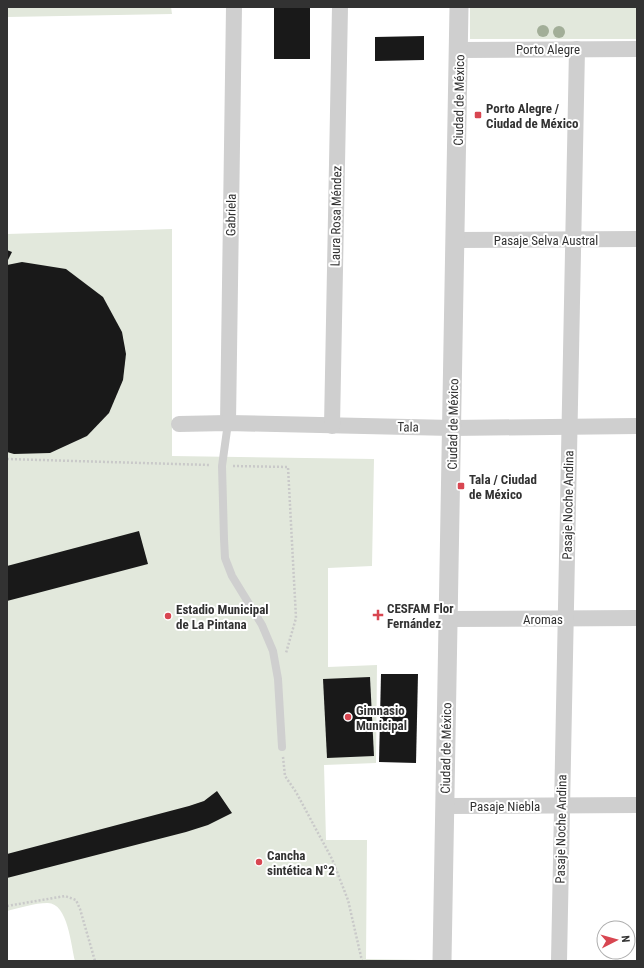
<svg xmlns="http://www.w3.org/2000/svg" width="644" height="968" viewBox="0 0 644 968" font-family="'Roboto Condensed',sans-serif">
<style>
.green{fill:#e2e8dc}
.building{fill:#191919}
.lines{fill:none;stroke-linecap:round;stroke-linejoin:round}
.path{stroke:#c9c9c9;stroke-width:2.5;stroke-dasharray:2 2;stroke-linecap:butt}
.service{stroke:#cfcfcf;stroke-width:8}
.minor{stroke:#cfcfcf;stroke-width:16}
.tertiary{stroke:#cfcfcf;stroke-width:19}
.tree{fill:#a2ae98}
.poi-dot{fill:#d84651;stroke:#fff;stroke-width:1.5}
.labels{text-anchor:middle;dominant-baseline:central;stroke-width:4;stroke-linejoin:round;paint-order:stroke}
.street-label{font-size:13px;fill:#323232;stroke:#fff}
.poi-label{font-size:13px;font-weight:bold;fill:#323232;stroke:#fff;text-anchor:start}
</style>
<rect width="100%" height="100%" fill="#fff"/>
<g class="green">
<path d="M 7,7 L 171,7 L 172,14 L 7,17 Z"/>
<rect x="470" y="7" width="167" height="32"/>
<path d="M 172,229 L 172,456 L 374,459 L 372,566 L 328,568 L 328,667 L 377,665 L 376,763 L 324,765 L 326,840 L 367,840 L 366,959 L 420,960 L 420,961 L 75,961 C 71,946 68,902 47,903 C 35,903 19,908 7,911 L 7,234 Z"/>
</g>
<g class="building">
<rect x="274" y="7" width="36" height="52"/>
<path d="M 424,36 L 424,60 L 375,61 L 375,37 Z"/>
<path d="M 7,250 L 12,252 L 7,262 Z"/>
<path d="M 22,262 L 66,269 L 103,297 L 122,332 L 126,354 L 123,380 L 109,413 L 87,436 L 50,453 L 14,454 L 7,452 L 7,265 Z"/>
<path d="M 139,531 L 148,564 L 7,601 L 7,566 Z"/>
<path d="M 381,674 L 418,674 L 416,763 L 379,762 Z"/>
<path d="M 370,677 L 374,756 L 327,758 L 323,679 Z"/>
<path d="M 217,791 L 232,813 L 208,825 L 186,832 L 7,878 L 7,854 L 189,806 L 204,801 Z"/>
</g>
<g class="lines">
<g class="path">
<path d="M 7,459 L 210,465"/>
<path d="M 233,466 L 288,467 L 296,618 L 286,653"/>
<path d="M 283,757 L 285,776 L 296,792 L 332,859 L 348,900 L 362,961"/>
<path d="M 7,906 L 65,896 L 76,900 L 80,909 L 95,961"/>
</g>
<path class="service" d="M 228,423 L 222,466 L 224,539 L 225,558 L 232,576 L 262,625 L 273,651 L 278,679 L 282,747"/>
<g class="minor">
<path d="M 460,50 L 637,49"/>
<path d="M 456,240 L 637,239"/>
<path d="M 228,423 L 234,7"/>
<path d="M 179,424 L 228,423 L 452,428 L 637,426"/>
<path d="M 332,426 L 340,7"/>
<path d="M 449,619 L 637,618"/>
<path d="M 445,806 L 637,805"/>
<path d="M 559,961 L 577,49"/>
</g>
<path class="tertiary" d="M 442,961 L 459,7"/>
</g>
<g class="tree">
<circle cx="543" cy="31" r="6"/>
<circle cx="559" cy="32" r="6"/>
</g>
<g class="poi-dot">
<rect x="474" y="111" width="8" height="8" rx="2"/>
<rect x="457" y="482" width="8" height="8" rx="2"/>
<path d="M376 609h4v4h4v4h-4v4h-4v-4h-4v-4h4z"/>
<circle cx="168" cy="616" r="4"/>
<circle cx="348" cy="717" r="4"/>
<circle cx="259" cy="862" r="4"/>
</g>
<g class="labels">
<g class="street-label">
<text x="548" y="49">Porto Alegre</text>
<text transform="translate(459 100) rotate(-89)">Ciudad de México</text>
<text transform="translate(231 215) rotate(-89)">Gabriela</text>
<text transform="translate(336 216) rotate(-89)">Laura Rosa Méndez</text>
<text x="546" y="240">Pasaje Selva Austral</text>
<text transform="translate(453 424) rotate(-89)">Ciudad de México</text>
<text transform="translate(408 427) rotate(1)">Tala</text>
<text transform="translate(568 505) rotate(-89)">Pasaje Noche Andina</text>
<text x="543" y="619">Aromas</text>
<text transform="translate(446 748) rotate(-89)">Ciudad de México</text>
<text x="505" y="806">Pasaje Niebla</text>
<text transform="translate(561 829) rotate(-89)">Pasaje Noche Andina</text>
</g>
<g class="poi-label">
<text x="486" y="108">Porto Alegre /<tspan x="486" dy="15">Ciudad de México</tspan></text>
<text x="469" y="479">Tala / Ciudad<tspan x="469" dy="15">de México</tspan></text>
<text x="387" y="608">CESFAM Flor<tspan x="387" dy="15">Fernández</tspan></text>
<text x="176" y="609">Estadio Municipal<tspan x="176" dy="15">de La Pintana</tspan></text>
<text x="356" y="710">Gimnasio<tspan x="356" dy="15">Municipal</tspan></text>
<text x="267" y="855">Cancha<tspan x="267" dy="15">sintética N°2</tspan></text>
</g>
</g>
<rect width="644" height="968" fill="none" stroke="#323232" stroke-width="16"/>
<g transform="translate(616 940) rotate(84)"><circle r="19" fill="#ffffff" stroke="#adadad"/>
<path d="M0-3L7 15L0 10L-7 15Z" fill="#d84651"/>
<text y="-6" font-size="11" font-weight="bold" text-anchor="middle" fill="#323232">N</text>
</g>
</svg>
